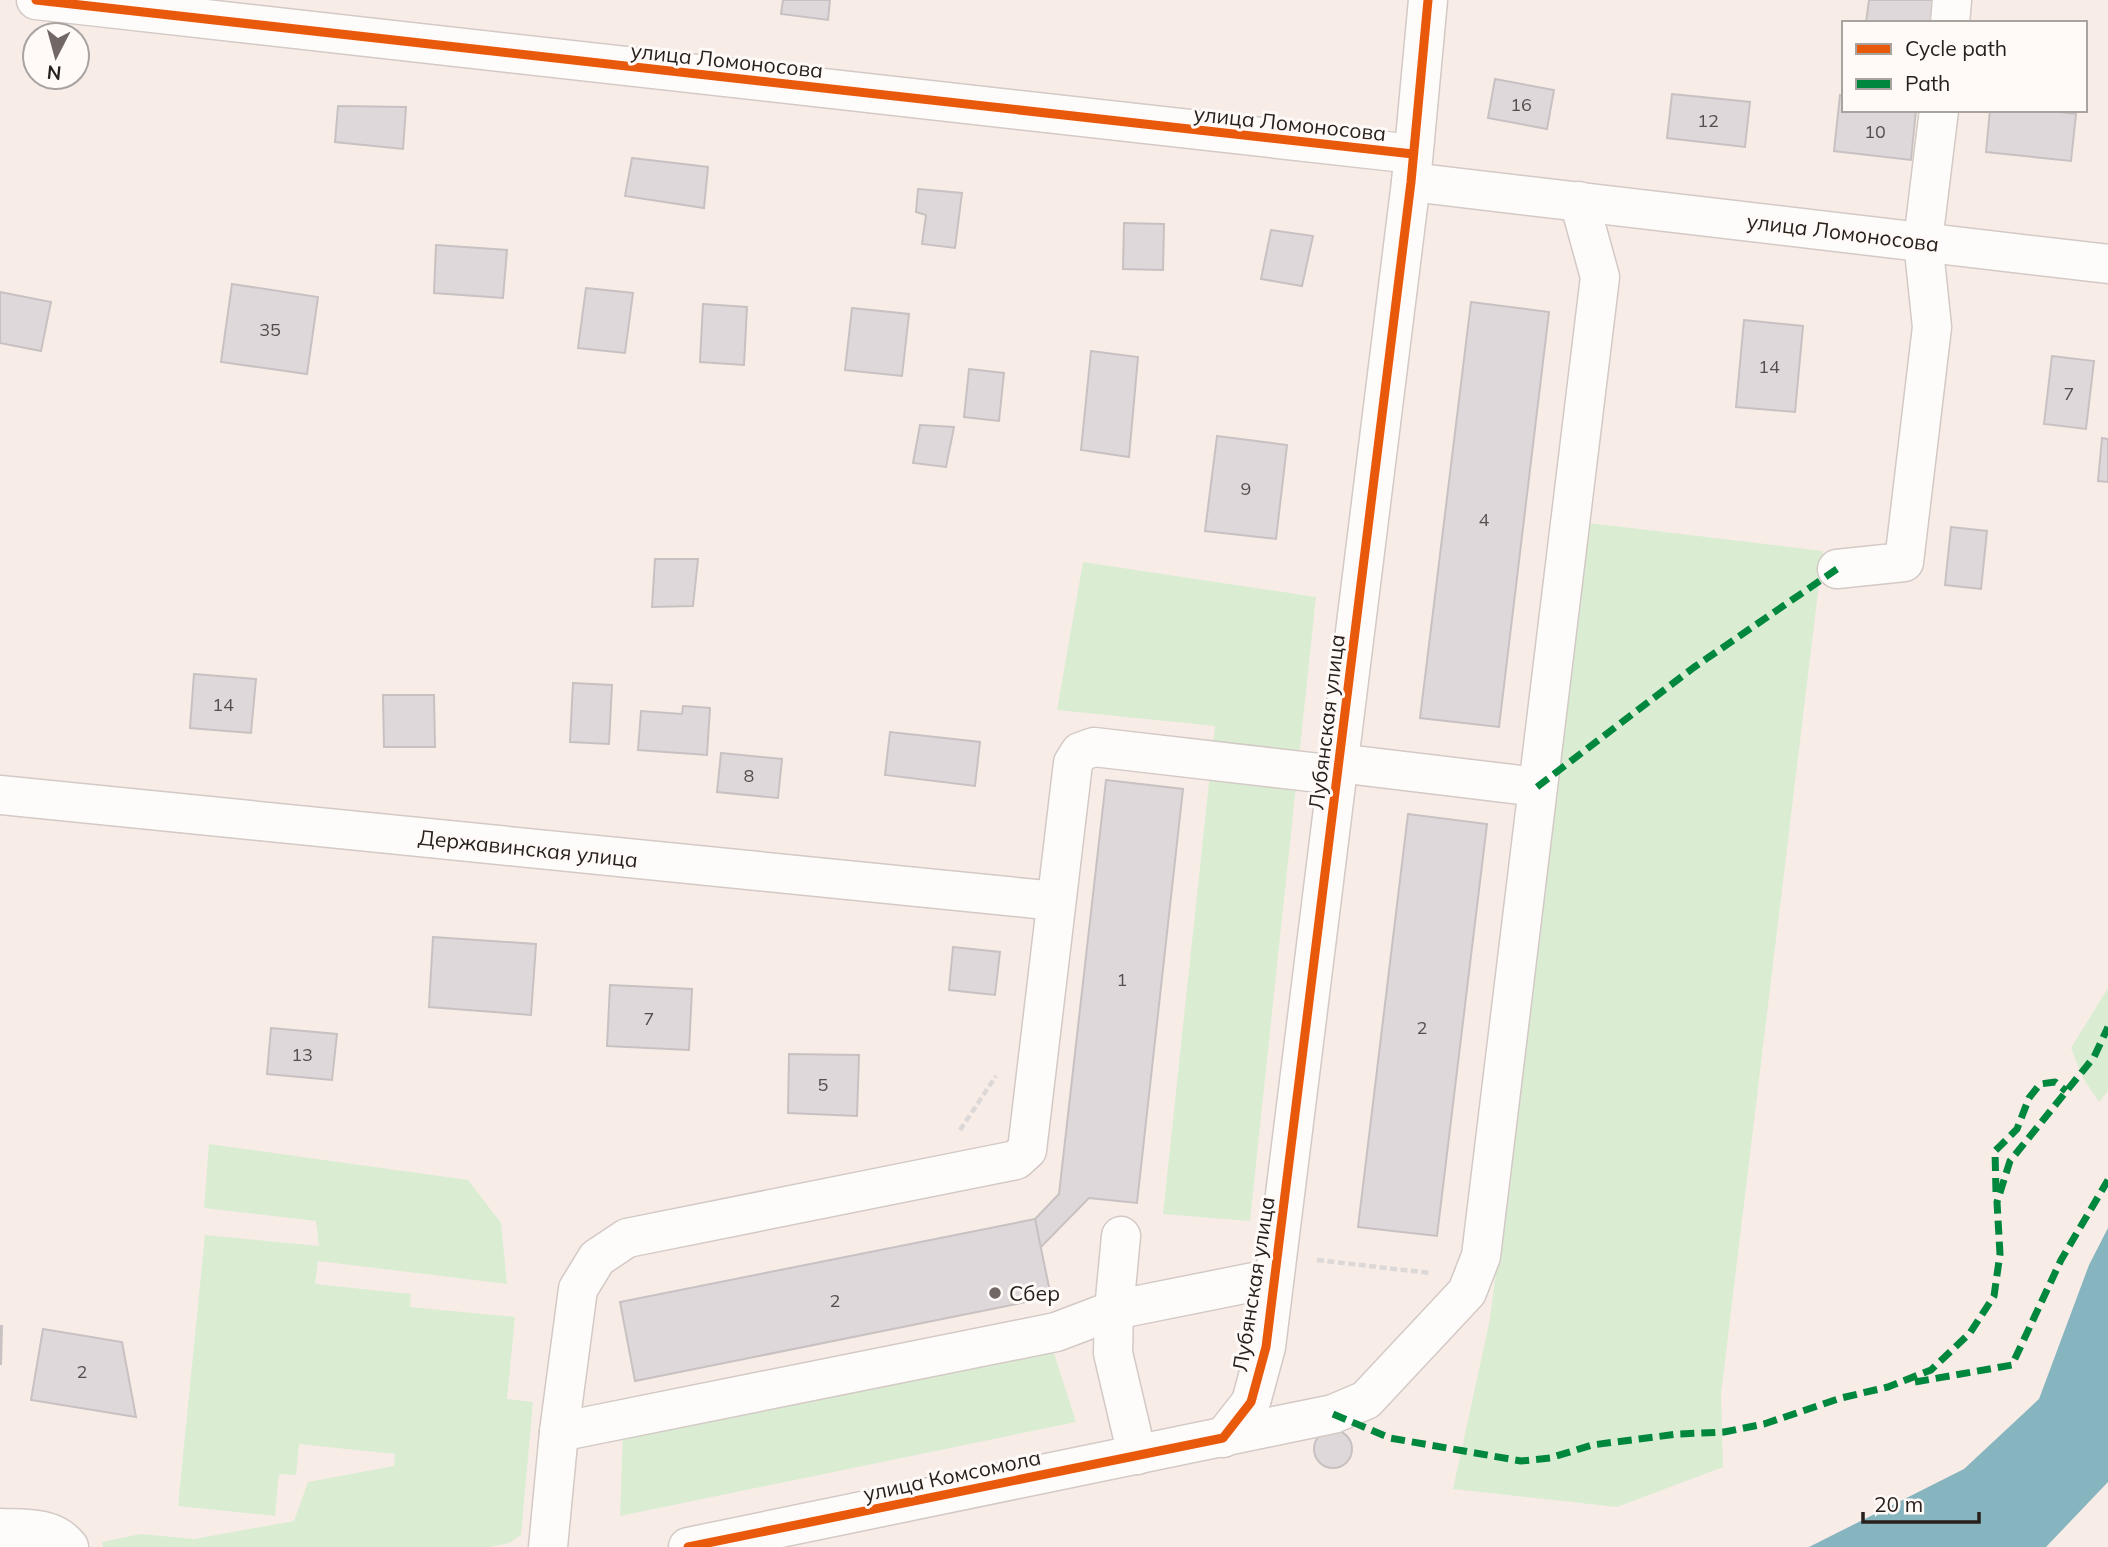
<svg xmlns="http://www.w3.org/2000/svg" width="2108" height="1547" viewBox="0 0 2108 1547" font-family="Mulish,sans-serif">
<style>
.green{fill:#daedd3}
.water{fill:#86b5bf}
.building{fill:#dfd8da;stroke:#c8c1c2;stroke-width:2}
.lines{fill:none;stroke-linecap:round;stroke-linejoin:round}
.minor-casing{stroke:#d3c9c5;stroke-width:41}
.path{stroke:#dcd8d7;stroke-width:4.5;stroke-dasharray:7 3.5;stroke-linecap:butt}
.minor{stroke:#fefcfb;stroke-width:38}
.quiet{stroke:#00873e;stroke-width:7;stroke-dasharray:14 7;stroke-linecap:butt}
.cycleway-casing{stroke:#fffaf8;stroke-width:13}
.cycleway{stroke:#e8590c;stroke-width:9}
.poi-dot{fill:#716764;stroke:#fffaf8;stroke-width:2.5}
.labels{text-anchor:middle;dominant-baseline:central;stroke-width:6;stroke-linejoin:round;paint-order:stroke}
.number-label{font-size:18px;fill:#564e4c}
.street-label{font-size:21px;fill:#28201d;stroke:#fffaf8}
.poi-label{font-size:21px;fill:#28201d;stroke:#fffaf8;text-anchor:start}
</style>
<rect width="100%" height="100%" fill="#f8ece7"/>
<g class="green">
<path d="M 1589,523 L 1823,551 L 1721,1394 L 1723,1467 L 1617,1507 L 1453,1489 L 1490,1319 Z"/>
<path d="M 1083,562 L 1316,597 L 1250,1221 L 1163,1214 L 1215,726 L 1057,710 Z"/>
<path d="M 2108,988 L 2108,1091 L 2099,1102 L 2083,1078 L 2071,1048 Z"/>
<path d="M 209,1144 L 468,1180 L 501,1223 L 507,1284 L 318,1261 L 315,1284 L 411,1294 L 410,1307 L 515,1317 L 507,1399 L 533,1402 L 521,1535 L 509,1543 L 490,1547 L 103,1547 L 102,1542 L 141,1534 L 194,1539 L 294,1521 L 308,1482 L 394,1466 L 395,1454 L 299,1444 L 296,1475 L 279,1474 L 275,1516 L 178,1506 L 205,1235 L 319,1246 L 316,1221 L 204,1208 Z"/>
<path d="M 1050,1341 L 1076,1422 L 620,1516 L 623,1433 Z"/>
</g>
<path class="water" d="M 2108,1228 L 2108,1482 L 2046,1547 L 1809,1547 L 1964,1469 L 2039,1399 L 2089,1265 Z"/>
<g class="building">
<path d="M 783,0 L 830,0 L 828,20 L 781,14 Z"/>
<path d="M 1869,0 L 1937,0 L 1935,23 L 1866,23 Z"/>
<path d="M 1495,79 L 1554,90 L 1547,129 L 1488,118 Z"/>
<path d="M 1672,94 L 1750,102 L 1745,147 L 1667,138 Z"/>
<path d="M 1840,95 L 1844,96 L 1844,110 L 1916,110 L 1911,160 L 1834,151 Z"/>
<path d="M 338,106 L 406,107 L 403,149 L 335,142 Z"/>
<path d="M 1990,110 L 2043,110 L 2076,114 L 2071,161 L 1986,152 Z"/>
<path d="M 632,158 L 708,167 L 704,208 L 625,196 Z"/>
<path d="M 918,189 L 962,193 L 955,248 L 922,244 L 926,215 L 916,212 Z"/>
<path d="M 1124,223 L 1164,224 L 1163,270 L 1123,269 Z"/>
<path d="M 1271,230 L 1313,236 L 1302,286 L 1261,279 Z"/>
<path d="M 436,245 L 507,250 L 503,298 L 434,293 Z"/>
<path d="M 232,284 L 318,297 L 307,374 L 221,362 Z"/>
<path d="M 586,288 L 633,293 L 625,353 L 578,348 Z"/>
<path d="M 0,292 L 51,302 L 41,351 L 0,343 Z"/>
<path d="M 1471,302 L 1549,312 L 1499,727 L 1420,718 Z"/>
<path d="M 703,304 L 747,307 L 744,365 L 700,362 Z"/>
<path d="M 852,308 L 909,314 L 902,376 L 845,370 Z"/>
<path d="M 1744,320 L 1803,326 L 1795,412 L 1736,407 Z"/>
<path d="M 1091,351 L 1138,357 L 1129,457 L 1081,450 Z"/>
<path d="M 2052,356 L 2094,361 L 2086,429 L 2044,424 Z"/>
<path d="M 969,369 L 1004,373 L 999,421 L 964,417 Z"/>
<path d="M 920,425 L 954,427 L 946,467 L 913,463 Z"/>
<path d="M 1217,436 L 1287,445 L 1276,539 L 1205,531 Z"/>
<path d="M 2102,438 L 2108,439 L 2108,482 L 2098,481 Z"/>
<path d="M 1951,527 L 1987,531 L 1981,589 L 1945,585 Z"/>
<path d="M 655,559 L 698,559 L 693,606 L 652,607 Z"/>
<path d="M 194,674 L 256,679 L 251,733 L 190,728 Z"/>
<path d="M 573,683 L 612,685 L 609,744 L 570,742 Z"/>
<path d="M 383,695 L 434,695 L 435,747 L 384,747 Z"/>
<path d="M 683,706 L 710,708 L 707,755 L 638,750 L 641,711 L 682,714 Z"/>
<path d="M 890,732 L 980,742 L 975,786 L 885,775 Z"/>
<path d="M 721,753 L 782,759 L 778,798 L 717,792 Z"/>
<path d="M 1106,780 L 1183,789 L 1137,1203 L 1089,1198 L 1040,1248 L 1035,1219 L 1059,1194 Z"/>
<path d="M 1408,814 L 1487,824 L 1437,1236 L 1358,1227 Z"/>
<path d="M 433,937 L 536,944 L 531,1015 L 429,1007 Z"/>
<path d="M 953,947 L 1000,952 L 995,995 L 949,990 Z"/>
<path d="M 610,985 L 692,989 L 689,1050 L 607,1046 Z"/>
<path d="M 271,1028 L 337,1034 L 332,1080 L 267,1074 Z"/>
<path d="M 789,1054 L 859,1055 L 857,1116 L 788,1113 Z"/>
<path d="M 1035,1219 L 1051,1297 L 635,1381 L 620,1302 Z"/>
<path d="M 0,1326 L 2,1326 L 1,1364 L 0,1364 Z"/>
<path d="M 43,1329 L 122,1342 L 136,1417 L 31,1400 Z"/>
<circle cx="1333" cy="1449" r="19"/>
</g>
<g class="lines">
<defs>
<g id="minor">
<path d="M 36,0 L 1413,154"/>
<path d="M 1950,23 L 1952,0"/>
<path d="M 1411,182 L 2108,264"/>
<path d="M 1837,569 L 1904,562 L 1932,327 L 1923,241 L 1939,110"/>
<path d="M 1338,763 L 1537,787"/>
<path d="M 0,795 L 1056,901"/>
<path d="M 1121,1236 L 1114,1310 L 1113,1353 L 1137,1455"/>
<path d="M 559,1432 L 1056,1332 L 1114,1310 L 1274,1278"/>
<path d="M 1223,1438 L 1251,1402 L 1266,1347 L 1411,182 L 1428,0"/>
<path d="M 0,1528 C 24,1529 53,1526 69,1547"/>
<path d="M 548,1547 L 559,1432 L 578,1289 L 597,1258 L 627,1238 L 1016,1160 L 1027,1150 L 1073,763 L 1080,752 L 1094,747 L 1337,775"/>
<path d="M 688,1547 L 1333,1414 L 1366,1400 L 1467,1292 L 1481,1256 L 1600,277 L 1579,201"/>
</g>
</defs>
<use href="#minor" class="minor-casing"/>
<g class="path">
<path d="M 960,1130 L 996,1076"/>
<path d="M 1317,1260 L 1430,1273"/>
</g>
<use href="#minor" class="minor"/>
<g class="quiet">
<path d="M 1537,787 L 1693,668 L 1837,569"/>
<path d="M 1996,1192 L 1995,1151 L 2017,1129 L 2029,1098 L 2040,1084 L 2055,1082 L 2066,1091"/>
<path d="M 1915,1382 L 2012,1365 L 2061,1260 L 2108,1180"/>
<path d="M 1333,1414 L 1390,1438 L 1521,1461 L 1550,1458 L 1592,1445 L 1678,1434 L 1724,1432 L 1764,1424 L 1841,1398 L 1888,1387 L 1931,1370 L 1970,1333 L 1994,1296 L 2000,1254 L 1997,1202 L 2010,1161 L 2094,1057 L 2108,1027"/>
</g>
<defs>
<g id="cycleway">
<path d="M 36,0 L 1413,154"/>
<path d="M 688,1547 L 1223,1438 L 1251,1402 L 1266,1347 L 1411,182 L 1428,0"/>
</g>
</defs>
<use href="#cycleway" class="cycleway-casing"/>
<use href="#cycleway" class="cycleway"/>
</g>
<circle class="poi-dot" cx="995" cy="1293" r="7"/>
<g class="labels">
<g class="number-label">
<text x="1521" y="104">16</text>
<text x="1708" y="120">12</text>
<text x="1875" y="131">10</text>
<text x="270" y="329">35</text>
<text x="1769" y="366">14</text>
<text x="2069" y="393">7</text>
<text x="1246" y="488">9</text>
<text x="1484" y="519">4</text>
<text x="223" y="704">14</text>
<text x="749" y="775">8</text>
<text x="1122" y="979">1</text>
<text x="649" y="1018">7</text>
<text x="1422" y="1027">2</text>
<text x="302" y="1054">13</text>
<text x="823" y="1084">5</text>
<text x="835" y="1300">2</text>
<text x="82" y="1371">2</text>
</g>
<g class="street-label">
<text transform="translate(727 60) rotate(6)">улица Ломоносова</text>
<text transform="translate(1290 123) rotate(6)">улица Ломоносова</text>
<text transform="translate(1843 232) rotate(7)">улица Ломоносова</text>
<text transform="translate(1326 722) rotate(-83)">Лубянская улица</text>
<text transform="translate(528 848) rotate(6)">Державинская улица</text>
<text transform="translate(1253 1284) rotate(-81)">Лубянская улица</text>
<text transform="translate(952 1475) rotate(-12)">улица Комсомола</text>
</g>
<g class="poi-label">
<text x="1009" y="1293">Сбер</text>
</g>
</g>
<rect x="1842" y="21" width="245" height="91" fill="#fffaf8" stroke="#a9a3a0" stroke-width="2"/>
<rect x="1856" y="44" width="35" height="10" fill="#e8590c" stroke="#a9a3a0" stroke-width="2"/>
<text x="1905" y="56" font-size="21" fill="#28201d">Cycle path</text>
<rect x="1856" y="79" width="35" height="10" fill="#00873e" stroke="#a9a3a0" stroke-width="2"/>
<text x="1905" y="91" font-size="21" fill="#28201d">Path</text>
<g transform="translate(56 56) rotate(186)"><circle r="33" fill="#fffaf8" stroke="#a9a3a0" stroke-width="2"/>
<path d="M0-5L12 26L0 18L-12 26Z" fill="#716764"/>
<text y="-10" font-size="19" font-weight="bold" text-anchor="middle" fill="#28201d">N</text>
</g>
<path d="M1863 1512v10h116v-10" fill="none" stroke="#28201d" stroke-width="3.5"/>
<text x="1874" y="1512" font-size="21" fill="#28201d" stroke="#fffaf8" stroke-width="5" paint-order="stroke">20 m</text>
</svg>
